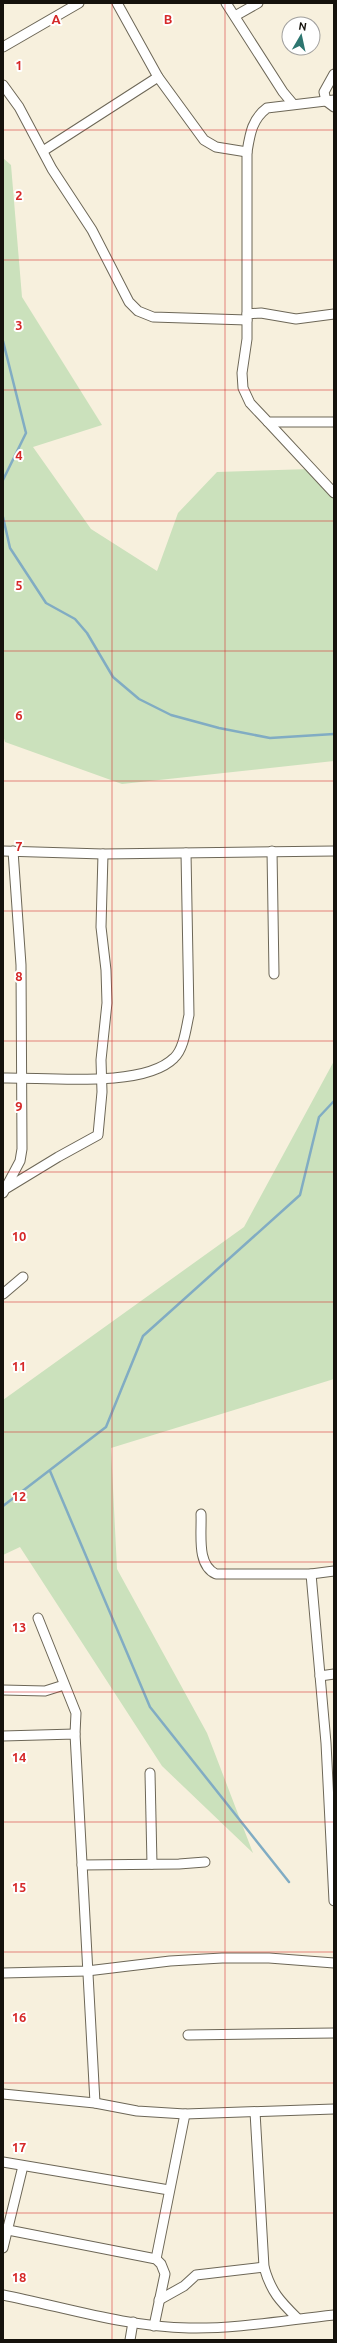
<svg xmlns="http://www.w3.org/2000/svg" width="337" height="2343" viewBox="0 0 337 2343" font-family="Ubuntu,sans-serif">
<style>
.green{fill:#cbe1bc}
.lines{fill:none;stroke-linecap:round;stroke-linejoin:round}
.stream{stroke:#81acc3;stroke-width:2.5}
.minor-casing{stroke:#6d6757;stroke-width:11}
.minor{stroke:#fff;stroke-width:9}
.grid{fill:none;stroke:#d62828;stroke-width:1;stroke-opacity:0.55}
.grid-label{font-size:13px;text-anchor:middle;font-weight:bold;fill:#d62828;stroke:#fff;stroke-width:4;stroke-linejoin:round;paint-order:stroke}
</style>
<rect width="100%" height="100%" fill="#f7f0dd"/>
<g class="green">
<path d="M 3,158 L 11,165 L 22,297 L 102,425 L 33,447 L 91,529 L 157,571 L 178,513 L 217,472 L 310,469 L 334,492 L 334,761 L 122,784 L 5,742 L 3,735 Z"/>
<path d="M 334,1061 L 334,1379 L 111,1448 L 117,1569 L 207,1733 L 253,1853 L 162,1766 L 20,1547 L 3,1555 L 3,1400 L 244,1227 Z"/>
</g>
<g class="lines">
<g class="stream">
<path d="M 3,341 L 26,433 L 3,480"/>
<path d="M 3,517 L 10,548 L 46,603 L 75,619 L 87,633 L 113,677 L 139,699 L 171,715 L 219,728 L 270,738 L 334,734"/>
<path d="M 50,1471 L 150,1707 L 289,1882"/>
<path d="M 3,1506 L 106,1427 L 143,1336 L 300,1195 L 319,1117 L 334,1101"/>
</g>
<defs>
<g id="minor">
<path d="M 117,3 L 158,77 L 204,140 L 216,147 L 247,152"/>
<path d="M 226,3 L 283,92 L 293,104"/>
<path d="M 235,16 L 258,3"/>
<path d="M 3,47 L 79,3"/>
<path d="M 334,74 L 324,92 L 326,101 L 334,107"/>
<path d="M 3,85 L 19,107 L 52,169 L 92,230 L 129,302 L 138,311 L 153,317 L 247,320"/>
<path d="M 334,100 L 267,108 C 252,119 250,134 247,152 L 247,339 L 242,373 L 243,388 L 250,403 L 268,422 L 334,422"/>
<path d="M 43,151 L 158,77"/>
<path d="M 247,314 L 261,313 L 296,319 L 334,314"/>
<path d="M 268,422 L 334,493"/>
<path d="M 3,851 L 103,854 L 334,851"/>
<path d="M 272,851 L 274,974"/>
<path d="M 3,1078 C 45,1077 143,1089 174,1058 C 184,1049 186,1028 189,1015 L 186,853"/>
<path d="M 7,1188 L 58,1157 L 98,1135 L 102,1092 L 101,1060 L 107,1003 L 106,970 L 101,927 L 103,854"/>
<path d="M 3,1193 L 20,1161 L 22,1149 L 21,965 L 13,851"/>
<path d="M 3,1294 L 23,1277"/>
<path d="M 201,1514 C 202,1533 196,1565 216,1574 L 311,1574 L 334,1571"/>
<path d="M 311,1574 L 326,1743 L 334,1901"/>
<path d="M 38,1618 L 76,1713 L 75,1734"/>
<path d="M 320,1676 L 334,1674"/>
<path d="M 3,1690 L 45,1691 L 64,1685"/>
<path d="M 3,1736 L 75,1734 L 95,2103"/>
<path d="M 150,1773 L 152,1864"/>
<path d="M 82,1865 L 179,1864 L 205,1862"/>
<path d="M 3,1973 L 87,1971 L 170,1961 L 222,1958 L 269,1958 L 334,1963"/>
<path d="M 188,2035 L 334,2033"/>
<path d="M 3,2094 L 95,2103 L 137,2111 L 185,2114 L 334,2109"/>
<path d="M 255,2112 L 264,2267 C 271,2292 280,2301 297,2318"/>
<path d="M 3,2162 L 169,2190"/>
<path d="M 3,2229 L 156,2259 L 161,2264 L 165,2274 L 154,2326"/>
<path d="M 3,2248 L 23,2166"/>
<path d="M 156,2259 L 185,2114"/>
<path d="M 3,2295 C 64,2307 126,2327 189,2328 C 237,2329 286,2320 334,2315"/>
<path d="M 159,2300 L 184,2286 L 196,2275 L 264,2267"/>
<path d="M 130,2340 L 133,2322"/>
</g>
</defs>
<use href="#minor" class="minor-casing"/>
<use href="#minor" class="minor"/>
</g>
<path class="grid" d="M 112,3 L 112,2340M 225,3 L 225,2340M 3,130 L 334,130M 3,260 L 334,260M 3,390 L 334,390M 3,521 L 334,521M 3,651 L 334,651M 3,781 L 334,781M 3,911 L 334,911M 3,1041 L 334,1041M 3,1172 L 334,1172M 3,1302 L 334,1302M 3,1432 L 334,1432M 3,1562 L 334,1562M 3,1692 L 334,1692M 3,1822 L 334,1822M 3,1952 L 334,1952M 3,2083 L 334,2083M 3,2213 L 334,2213"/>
<g class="grid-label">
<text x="56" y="24">A</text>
<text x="168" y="24">B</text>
<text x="19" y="70">1</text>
<text x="19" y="200">2</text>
<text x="19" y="330">3</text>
<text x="19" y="460">4</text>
<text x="19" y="590">5</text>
<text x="19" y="720">6</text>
<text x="19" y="851">7</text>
<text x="19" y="981">8</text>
<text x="19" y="1111">9</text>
<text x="19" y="1241">10</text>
<text x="19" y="1371">11</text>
<text x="19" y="1501">12</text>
<text x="19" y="1632">13</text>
<text x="19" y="1762">14</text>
<text x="19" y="1892">15</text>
<text x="19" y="2022">16</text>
<text x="19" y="2152">17</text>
<text x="19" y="2282">18</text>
</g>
<rect width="337" height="2343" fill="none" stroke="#15120c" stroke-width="8"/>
<g transform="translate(301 36) rotate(9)"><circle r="19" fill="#ffffff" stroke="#a1a09e"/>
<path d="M0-3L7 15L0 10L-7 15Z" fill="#2d7670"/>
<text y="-6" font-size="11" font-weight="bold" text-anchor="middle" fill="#15120c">N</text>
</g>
</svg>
